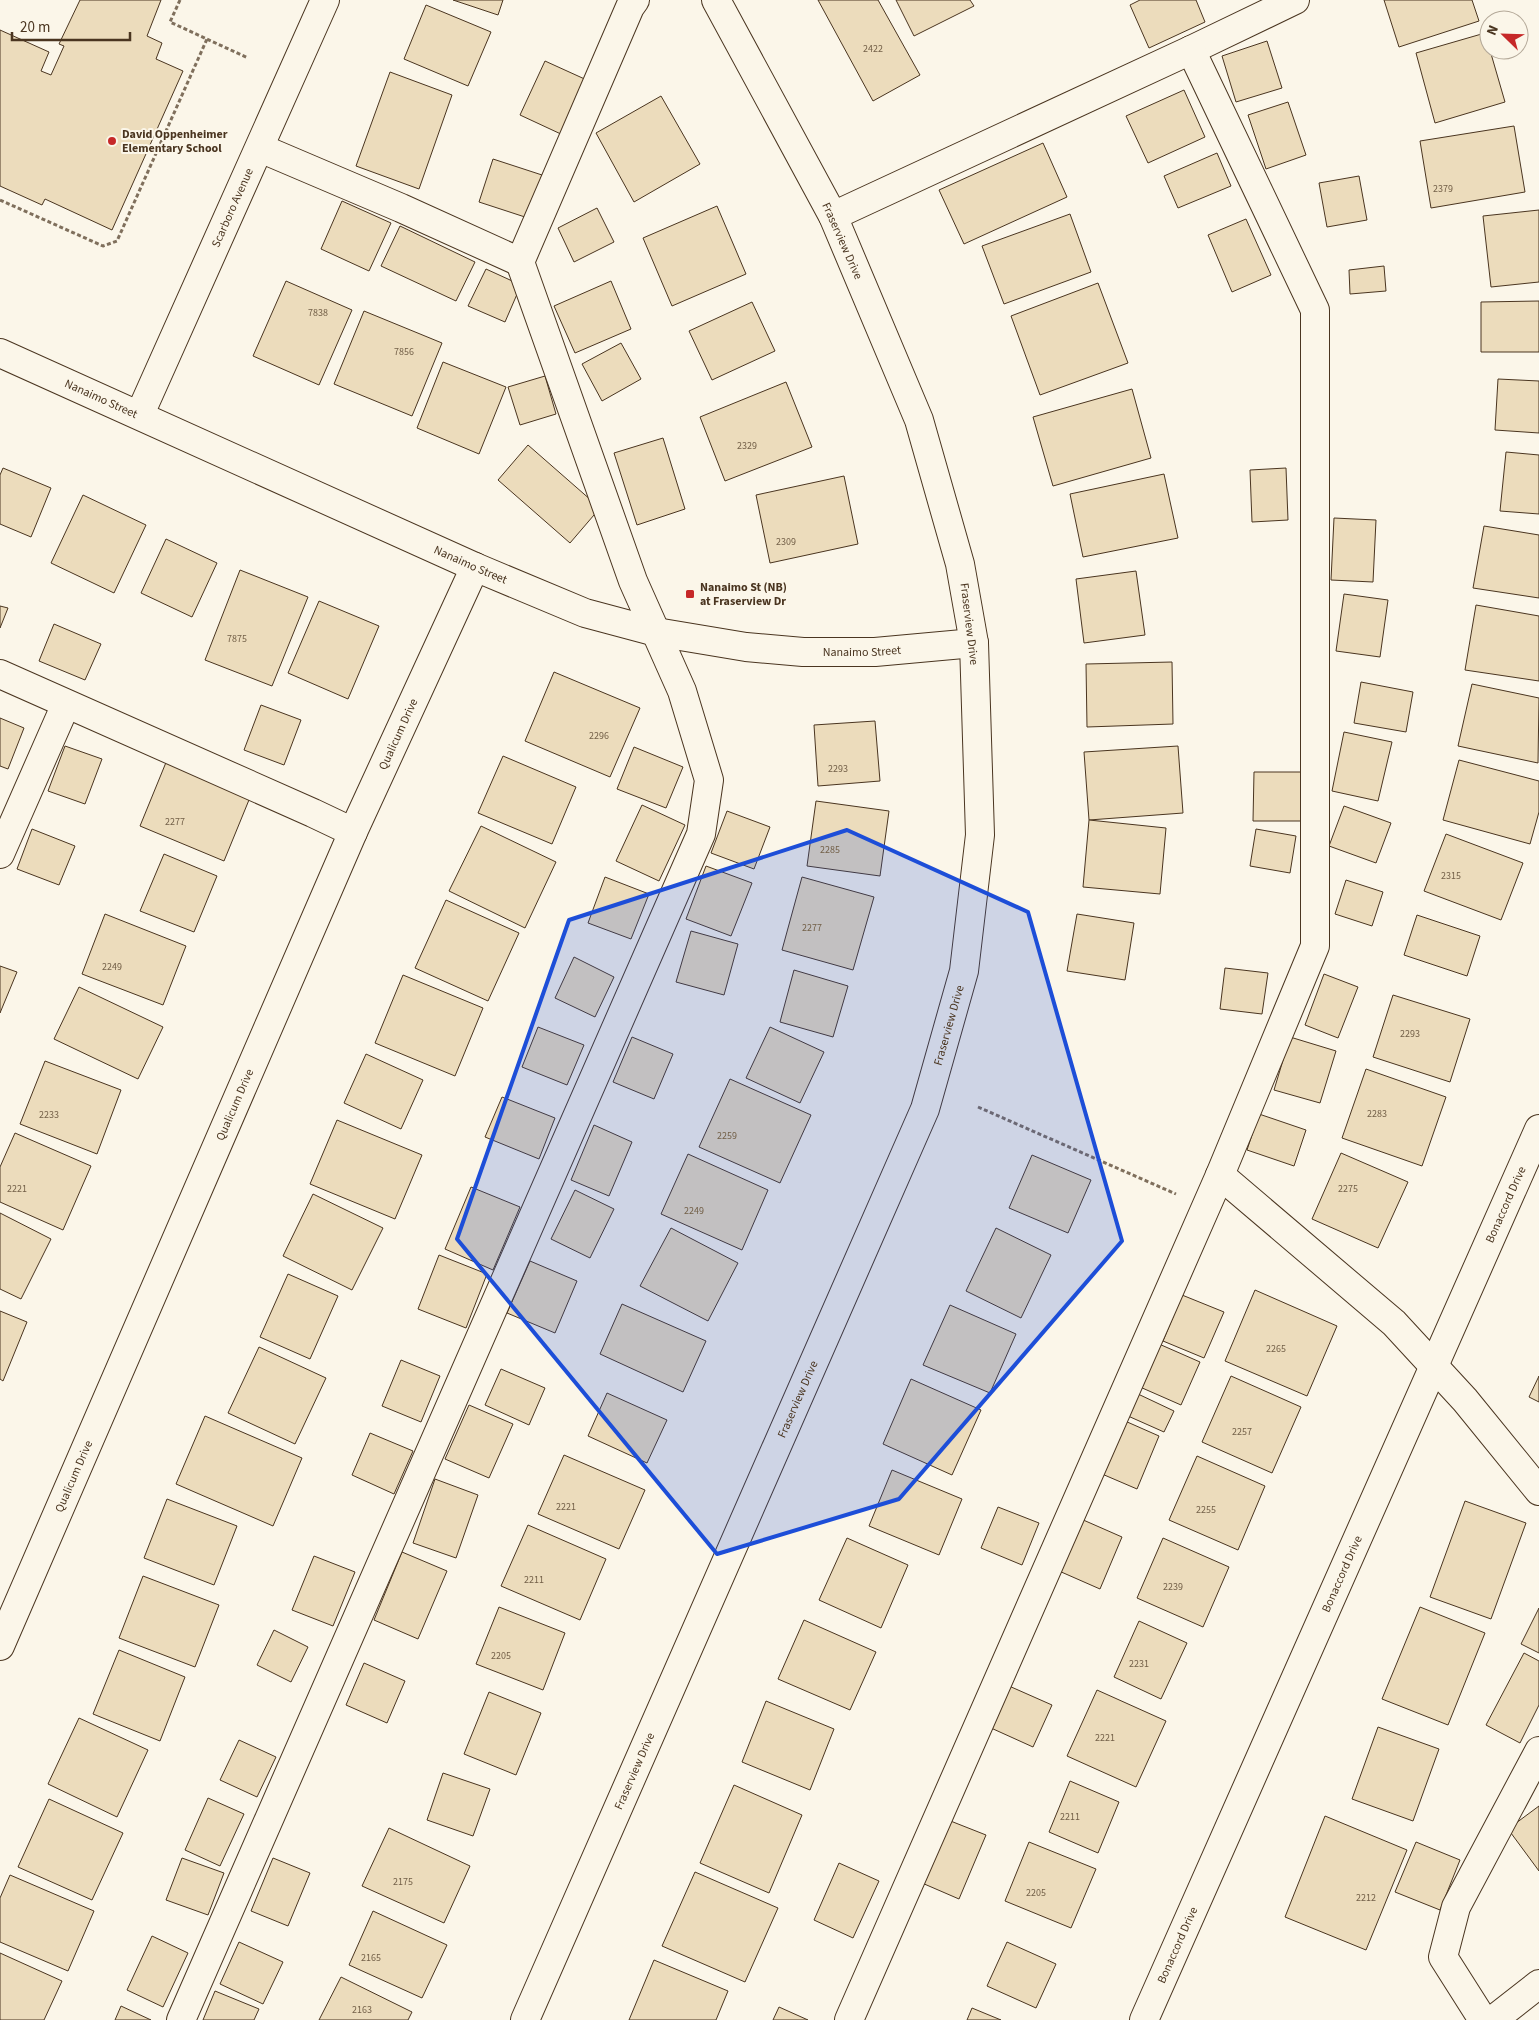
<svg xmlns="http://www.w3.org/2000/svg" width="1539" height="2020" viewBox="0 0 1539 2020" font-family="'Source Sans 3',sans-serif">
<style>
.building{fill:#ecdcbc;stroke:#4a3520}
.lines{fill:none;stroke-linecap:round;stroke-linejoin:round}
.minor-casing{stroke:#4a3520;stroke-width:30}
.path{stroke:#7f6f5c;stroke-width:3;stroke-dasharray:4 2.5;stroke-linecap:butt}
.minor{stroke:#fbf6e9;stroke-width:28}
.marked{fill:#1d4ed8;fill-opacity:0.2;stroke:#1d4ed8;stroke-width:4;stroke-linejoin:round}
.poi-dot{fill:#c62828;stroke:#fbf6e9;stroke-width:2}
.labels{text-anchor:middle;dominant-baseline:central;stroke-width:4;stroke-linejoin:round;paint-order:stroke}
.number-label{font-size:10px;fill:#725f47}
.poi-label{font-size:12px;font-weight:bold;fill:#4a3520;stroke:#fbf6e9;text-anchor:start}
.street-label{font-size:12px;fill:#4a3520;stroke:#fbf6e9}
</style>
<rect width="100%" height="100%" fill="#fbf6e9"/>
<g class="building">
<path d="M 80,0 L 161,0 L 147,36 L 162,43 L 156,59 L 183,71 L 112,230 L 45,199 L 42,205 L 0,186 L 0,30 L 49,52 L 41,71 L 51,75 L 64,46 L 59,44 Z"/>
<path d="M 453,0 L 503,0 L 498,15 Z"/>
<path d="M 818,0 L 878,0 L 920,75 L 873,101 Z"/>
<path d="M 896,0 L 970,0 L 974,6 L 914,36 Z"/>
<path d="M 1140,0 L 1196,0 L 1205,22 L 1149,48 L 1130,5 Z"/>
<path d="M 1384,0 L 1472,0 L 1479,21 L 1399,47 Z"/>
<path d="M 426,5 L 491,32 L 468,86 L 404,59 Z"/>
<path d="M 1485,33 L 1505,102 L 1435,123 L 1416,53 Z"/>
<path d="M 1267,41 L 1282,88 L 1236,102 L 1222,56 Z"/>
<path d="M 545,61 L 589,81 L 563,135 L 520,115 Z"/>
<path d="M 390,72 L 452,95 L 419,189 L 356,166 Z"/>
<path d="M 1184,90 L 1205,137 L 1148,163 L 1126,116 Z"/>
<path d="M 661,96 L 700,164 L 634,202 L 596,133 Z"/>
<path d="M 1288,102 L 1306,155 L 1266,169 L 1248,115 Z"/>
<path d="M 1514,126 L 1525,192 L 1431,208 L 1420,141 Z"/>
<path d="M 1043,143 L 1067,197 L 964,244 L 939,190 Z"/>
<path d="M 1217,153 L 1231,186 L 1178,208 L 1164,176 Z"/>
<path d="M 493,159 L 542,175 L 528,218 L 479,202 Z"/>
<path d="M 1359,176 L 1367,220 L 1327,227 L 1319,183 Z"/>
<path d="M 342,201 L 391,223 L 369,271 L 321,249 Z"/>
<path d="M 717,206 L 746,274 L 672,306 L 643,238 Z"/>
<path d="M 597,208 L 614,242 L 574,262 L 558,228 Z"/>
<path d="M 1539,210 L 1539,282 L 1491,287 L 1483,216 Z"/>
<path d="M 1070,214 L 1091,272 L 1004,304 L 982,246 Z"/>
<path d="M 1246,219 L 1271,275 L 1232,292 L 1208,235 Z"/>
<path d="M 400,226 L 475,262 L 456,301 L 381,266 Z"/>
<path d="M 1384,266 L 1386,291 L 1350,294 L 1349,270 Z"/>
<path d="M 486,269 L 521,285 L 505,322 L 468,306 Z"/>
<path d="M 286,281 L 352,310 L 319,385 L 253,356 Z"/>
<path d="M 611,281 L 631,329 L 575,353 L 554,306 Z"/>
<path d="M 1098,283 L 1128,363 L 1040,395 L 1011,316 Z"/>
<path d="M 1539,301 L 1539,352 L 1481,352 L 1481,302 Z"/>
<path d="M 752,302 L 775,351 L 712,380 L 689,331 Z"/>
<path d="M 364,311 L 442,343 L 412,416 L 334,384 Z"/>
<path d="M 621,343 L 641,379 L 602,401 L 582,364 Z"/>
<path d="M 443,362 L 506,387 L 479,454 L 417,428 Z"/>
<path d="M 545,376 L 556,414 L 520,425 L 508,387 Z"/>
<path d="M 1498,379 L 1539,381 L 1539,433 L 1495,430 Z"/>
<path d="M 786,382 L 812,447 L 725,481 L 700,417 Z"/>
<path d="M 1132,389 L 1151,458 L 1053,486 L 1033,417 Z"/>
<path d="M 663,438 L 685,509 L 637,525 L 614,453 Z"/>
<path d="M 528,445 L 600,508 L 570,543 L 498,480 Z"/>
<path d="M 1506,452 L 1539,455 L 1539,514 L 1500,511 Z"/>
<path d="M 3,468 L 51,488 L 31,537 L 0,524 L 0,475 Z"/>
<path d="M 1286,468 L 1288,520 L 1252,522 L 1250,470 Z"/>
<path d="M 1164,474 L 1178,538 L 1083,557 L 1070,494 Z"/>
<path d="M 844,476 L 858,544 L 770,563 L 756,495 Z"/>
<path d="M 83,495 L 146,525 L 114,593 L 51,563 Z"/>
<path d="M 1334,518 L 1376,520 L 1373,582 L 1331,580 Z"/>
<path d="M 1484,526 L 1539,535 L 1539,598 L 1473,588 Z"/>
<path d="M 166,539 L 217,563 L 192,617 L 141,593 Z"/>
<path d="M 240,570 L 308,597 L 272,686 L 205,660 Z"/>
<path d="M 1136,571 L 1145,635 L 1084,643 L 1076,579 Z"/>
<path d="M 1344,594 L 1388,600 L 1380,657 L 1336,651 Z"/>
<path d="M 319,601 L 379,626 L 348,699 L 288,673 Z"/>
<path d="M 1476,605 L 1539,616 L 1539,681 L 1465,670 Z"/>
<path d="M 0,606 L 8,608 L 0,628 Z"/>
<path d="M 54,624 L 101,644 L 85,680 L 39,661 Z"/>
<path d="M 1172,662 L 1173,724 L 1087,727 L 1086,664 Z"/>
<path d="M 554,672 L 640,708 L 610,777 L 525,741 Z"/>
<path d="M 1361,682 L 1413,692 L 1406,732 L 1354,723 Z"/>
<path d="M 1472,684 L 1539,698 L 1538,763 L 1458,746 Z"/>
<path d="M 261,705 L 301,720 L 284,765 L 244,750 Z"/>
<path d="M 0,718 L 24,728 L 8,769 L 0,766 Z"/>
<path d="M 875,721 L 880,781 L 818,786 L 814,725 Z"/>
<path d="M 1344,732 L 1392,742 L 1378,801 L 1332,791 Z"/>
<path d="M 65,746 L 102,759 L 85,804 L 48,791 Z"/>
<path d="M 1178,746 L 1183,813 L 1089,820 L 1084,752 Z"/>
<path d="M 634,747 L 683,767 L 666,808 L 617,789 Z"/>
<path d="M 503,756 L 576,787 L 552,844 L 478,813 Z"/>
<path d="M 167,760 L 251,795 L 224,861 L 140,826 Z"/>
<path d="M 1459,760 L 1539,781 L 1539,812 L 1530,844 L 1443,820 Z"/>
<path d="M 1254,772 L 1304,772 L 1304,821 L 1253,821 Z"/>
<path d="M 816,801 L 889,811 L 880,876 L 807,866 Z"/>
<path d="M 642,805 L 685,825 L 659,881 L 616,861 Z"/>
<path d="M 1344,806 L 1391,823 L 1376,863 L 1329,846 Z"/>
<path d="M 727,811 L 770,827 L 754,869 L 711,853 Z"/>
<path d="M 1089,820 L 1166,828 L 1160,894 L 1083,887 Z"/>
<path d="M 481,826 L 556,862 L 525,928 L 449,891 Z"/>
<path d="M 32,829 L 75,846 L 59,885 L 17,869 Z"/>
<path d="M 1256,829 L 1296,836 L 1290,873 L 1250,866 Z"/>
<path d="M 1446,834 L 1523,863 L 1501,920 L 1424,891 Z"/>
<path d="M 164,854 L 217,876 L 194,932 L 140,911 Z"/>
<path d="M 706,866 L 752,883 L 731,936 L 686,919 Z"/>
<path d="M 605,877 L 649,894 L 631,939 L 588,923 Z"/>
<path d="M 802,877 L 874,897 L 853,970 L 782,950 Z"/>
<path d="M 1346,880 L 1383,892 L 1372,926 L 1335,914 Z"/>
<path d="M 446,900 L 519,933 L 488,1001 L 415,968 Z"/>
<path d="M 105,914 L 186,946 L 163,1005 L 82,974 Z"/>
<path d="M 1077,914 L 1134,923 L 1125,980 L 1067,971 Z"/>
<path d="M 1417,915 L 1480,936 L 1467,976 L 1404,955 Z"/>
<path d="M 691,931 L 738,944 L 724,995 L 676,982 Z"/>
<path d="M 574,957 L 614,977 L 595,1017 L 555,998 Z"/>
<path d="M 0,966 L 17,972 L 0,1013 Z"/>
<path d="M 1225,968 L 1268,973 L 1262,1014 L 1220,1009 Z"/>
<path d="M 794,970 L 848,986 L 833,1037 L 780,1022 Z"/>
<path d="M 1324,974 L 1358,987 L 1338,1038 L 1305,1025 Z"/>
<path d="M 403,975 L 483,1008 L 455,1076 L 375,1043 Z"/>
<path d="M 79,987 L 163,1027 L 138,1079 L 54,1039 Z"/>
<path d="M 1393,995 L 1470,1019 L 1450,1082 L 1373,1057 Z"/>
<path d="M 538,1027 L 584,1045 L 567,1085 L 522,1067 Z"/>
<path d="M 770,1027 L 824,1052 L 800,1103 L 746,1078 Z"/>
<path d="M 632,1037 L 673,1054 L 654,1099 L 613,1082 Z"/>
<path d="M 1290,1037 L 1336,1051 L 1320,1103 L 1274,1090 Z"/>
<path d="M 366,1054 L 423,1080 L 401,1129 L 344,1103 Z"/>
<path d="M 45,1061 L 121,1090 L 97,1154 L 20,1124 Z"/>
<path d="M 1366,1069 L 1446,1097 L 1422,1166 L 1342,1138 Z"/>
<path d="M 730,1079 L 811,1115 L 780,1183 L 699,1147 Z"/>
<path d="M 502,1097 L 555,1118 L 539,1159 L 485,1137 Z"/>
<path d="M 1259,1114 L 1306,1130 L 1294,1166 L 1247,1150 Z"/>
<path d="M 337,1120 L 422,1155 L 395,1219 L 310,1184 Z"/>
<path d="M 594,1125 L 632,1142 L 609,1196 L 571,1180 Z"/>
<path d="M 15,1133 L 91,1166 L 63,1230 L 0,1202 L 0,1167 Z"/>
<path d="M 1341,1153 L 1408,1182 L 1378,1248 L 1312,1219 Z"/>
<path d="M 688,1154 L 768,1190 L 742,1250 L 661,1214 Z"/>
<path d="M 1032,1155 L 1091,1180 L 1068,1233 L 1009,1208 Z"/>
<path d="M 471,1187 L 520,1207 L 493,1270 L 445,1249 Z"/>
<path d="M 575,1190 L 614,1209 L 590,1258 L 551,1239 Z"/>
<path d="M 313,1194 L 383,1228 L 352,1290 L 283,1256 Z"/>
<path d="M 0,1213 L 51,1239 L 21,1299 L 0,1289 Z"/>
<path d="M 671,1228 L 738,1263 L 708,1321 L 640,1286 Z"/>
<path d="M 996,1228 L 1051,1255 L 1021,1318 L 966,1291 Z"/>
<path d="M 439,1255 L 487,1274 L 466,1328 L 418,1309 Z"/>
<path d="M 530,1261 L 577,1281 L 555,1333 L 507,1313 Z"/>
<path d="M 288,1274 L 338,1296 L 310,1359 L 260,1337 Z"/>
<path d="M 1255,1290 L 1337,1326 L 1307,1396 L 1225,1361 Z"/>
<path d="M 1182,1295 L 1224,1312 L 1204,1358 L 1163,1341 Z"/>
<path d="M 622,1304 L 706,1341 L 683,1392 L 600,1354 Z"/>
<path d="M 950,1305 L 1016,1334 L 990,1393 L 923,1365 Z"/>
<path d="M 0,1311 L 27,1322 L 3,1381 L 0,1379 Z"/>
<path d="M 1159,1344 L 1200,1362 L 1181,1405 L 1140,1387 Z"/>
<path d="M 259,1347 L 326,1378 L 295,1444 L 228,1413 Z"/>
<path d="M 401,1360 L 440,1376 L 421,1422 L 382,1406 Z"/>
<path d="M 501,1369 L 545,1388 L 529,1425 L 485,1405 Z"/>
<path d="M 1231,1376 L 1301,1407 L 1272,1473 L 1202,1442 Z"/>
<path d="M 1539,1376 L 1539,1402 L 1529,1397 Z"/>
<path d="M 911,1379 L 981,1410 L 952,1475 L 883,1444 Z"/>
<path d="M 607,1393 L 667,1420 L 647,1463 L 588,1436 Z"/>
<path d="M 1138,1394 L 1174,1411 L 1164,1432 L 1128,1416 Z"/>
<path d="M 469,1405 L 513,1424 L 489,1478 L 445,1459 Z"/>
<path d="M 205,1416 L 302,1458 L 273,1526 L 176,1484 Z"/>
<path d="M 1125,1421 L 1159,1436 L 1137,1489 L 1102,1474 Z"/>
<path d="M 370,1433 L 413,1451 L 394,1494 L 352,1475 Z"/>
<path d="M 564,1455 L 645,1490 L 619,1549 L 538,1514 Z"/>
<path d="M 1197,1456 L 1265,1486 L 1238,1550 L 1169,1520 Z"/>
<path d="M 892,1470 L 962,1499 L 939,1555 L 869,1526 Z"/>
<path d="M 435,1479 L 478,1495 L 456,1558 L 413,1543 Z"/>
<path d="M 167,1499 L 237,1526 L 214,1585 L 144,1558 Z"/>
<path d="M 1465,1501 L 1526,1523 L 1491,1619 L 1430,1597 Z"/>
<path d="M 998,1507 L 1039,1523 L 1022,1565 L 981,1548 Z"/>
<path d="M 1081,1519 L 1122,1537 L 1100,1589 L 1059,1571 Z"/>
<path d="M 528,1525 L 606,1559 L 580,1620 L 501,1586 Z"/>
<path d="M 847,1538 L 908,1565 L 881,1628 L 819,1600 Z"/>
<path d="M 1163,1538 L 1229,1567 L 1203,1627 L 1137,1598 Z"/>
<path d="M 402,1552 L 447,1571 L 418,1639 L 374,1620 Z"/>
<path d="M 314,1556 L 355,1572 L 333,1626 L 292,1610 Z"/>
<path d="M 143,1576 L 219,1605 L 195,1667 L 119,1638 Z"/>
<path d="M 499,1607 L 565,1633 L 543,1690 L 476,1664 Z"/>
<path d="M 1420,1607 L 1485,1633 L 1448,1725 L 1382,1699 Z"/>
<path d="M 1539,1608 L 1539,1653 L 1521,1644 Z"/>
<path d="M 804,1620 L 876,1652 L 850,1710 L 778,1679 Z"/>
<path d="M 1139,1621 L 1187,1643 L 1161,1699 L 1114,1677 Z"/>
<path d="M 274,1630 L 308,1647 L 291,1682 L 257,1665 Z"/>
<path d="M 119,1650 L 185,1677 L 160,1741 L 93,1714 Z"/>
<path d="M 1524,1653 L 1539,1661 L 1539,1705 L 1520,1743 L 1486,1725 Z"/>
<path d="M 364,1663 L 405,1681 L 387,1723 L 346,1705 Z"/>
<path d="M 1009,1686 L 1052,1705 L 1033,1747 L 991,1728 Z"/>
<path d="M 1097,1690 L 1166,1721 L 1136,1787 L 1067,1756 Z"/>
<path d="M 489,1692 L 541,1713 L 516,1775 L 464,1754 Z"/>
<path d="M 766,1701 L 834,1729 L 810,1790 L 742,1762 Z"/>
<path d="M 79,1718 L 148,1750 L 117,1817 L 48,1784 Z"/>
<path d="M 1378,1727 L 1439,1749 L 1413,1821 L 1352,1799 Z"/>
<path d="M 239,1740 L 276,1757 L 257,1797 L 220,1780 Z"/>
<path d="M 443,1773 L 490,1789 L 473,1836 L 427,1820 Z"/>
<path d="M 1070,1781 L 1119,1802 L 1098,1853 L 1049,1832 Z"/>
<path d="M 734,1785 L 802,1815 L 769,1893 L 700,1863 Z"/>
<path d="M 208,1798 L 244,1814 L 220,1866 L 185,1850 Z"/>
<path d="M 49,1799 L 123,1833 L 92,1900 L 18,1867 Z"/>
<path d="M 1539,1806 L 1539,1871 L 1508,1829 Z"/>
<path d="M 1325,1816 L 1407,1850 L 1366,1950 L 1285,1917 Z"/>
<path d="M 948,1820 L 986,1835 L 959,1899 L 922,1883 Z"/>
<path d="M 389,1828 L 470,1866 L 444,1923 L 362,1886 Z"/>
<path d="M 1029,1842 L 1096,1869 L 1071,1928 L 1005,1901 Z"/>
<path d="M 1416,1842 L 1460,1860 L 1440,1910 L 1395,1892 Z"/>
<path d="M 182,1858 L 224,1873 L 208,1915 L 166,1900 Z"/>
<path d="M 273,1858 L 310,1873 L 288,1926 L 251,1911 Z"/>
<path d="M 839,1863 L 879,1881 L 853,1938 L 814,1920 Z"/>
<path d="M 695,1872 L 778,1908 L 745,1982 L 662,1946 Z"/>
<path d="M 10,1875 L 94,1911 L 68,1971 L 0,1942 L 0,1898 Z"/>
<path d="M 373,1911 L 447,1945 L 422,1998 L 349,1965 Z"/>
<path d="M 152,1936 L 188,1953 L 163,2007 L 127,1990 Z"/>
<path d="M 239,1942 L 283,1962 L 263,2004 L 220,1984 Z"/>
<path d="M 1007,1942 L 1056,1964 L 1036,2008 L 987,1986 Z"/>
<path d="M 0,1953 L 62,1981 L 44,2020 L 0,2020 Z"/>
<path d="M 654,1960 L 728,1991 L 716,2020 L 629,2020 Z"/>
<path d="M 341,1977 L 412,2012 L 408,2020 L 319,2020 Z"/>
<path d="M 215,1991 L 259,2009 L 254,2020 L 203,2020 Z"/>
<path d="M 121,2006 L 151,2020 L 115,2020 Z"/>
<path d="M 779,2007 L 808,2020 L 773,2020 Z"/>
<path d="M 972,2008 L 1001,2020 L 967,2020 Z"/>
</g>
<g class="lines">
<defs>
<g id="minor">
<path d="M 260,148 L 401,208 L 520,262"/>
<path d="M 833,216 L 1191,50 L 1295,0"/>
<path id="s1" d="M 0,353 L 475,567 L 585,613 L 656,632 L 746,647 L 803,652 L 875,652 L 974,643"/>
<path id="s2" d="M 140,414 L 325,0"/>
<path d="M 0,674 L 313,813 L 353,832"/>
<path d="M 0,854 L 66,704"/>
<path d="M 1220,1175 L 1394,1323 L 1465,1400 L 1539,1491"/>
<path id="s3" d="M 0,1646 L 353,832 L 475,567"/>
<path d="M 181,2020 L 701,834 L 709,780 L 682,691 L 633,581 L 520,262 L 630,7 L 635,0"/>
<path id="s4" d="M 525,2020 L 925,1109 L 964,971 L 980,835 L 974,643 L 960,564 L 919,420 L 833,216 L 716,0"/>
<path d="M 849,2020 L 1220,1175 L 1315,946 L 1315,310 L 1191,50"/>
<path id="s5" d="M 1144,2020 L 1539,1129"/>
<path d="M 1483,2020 L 1443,1957 L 1456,1907 L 1539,1751"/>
<path d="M 1493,2020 L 1539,1984"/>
</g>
</defs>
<use href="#minor" class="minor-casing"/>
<g class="path">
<path d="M 180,0 L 170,22 L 248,58"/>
<path d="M 0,200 L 103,246 L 117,241 L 207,39"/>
<path d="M 978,1107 L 1176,1194"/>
</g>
<use href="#minor" class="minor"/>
</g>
<path class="marked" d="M 847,830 L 1028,912 L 1122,1241 L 899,1499 L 717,1554 L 457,1239 L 569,920 Z"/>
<g class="poi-dot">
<circle cx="112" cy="141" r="5"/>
<rect x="685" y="589" width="10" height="10" rx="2.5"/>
</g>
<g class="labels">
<g class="number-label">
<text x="873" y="49">2422</text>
<text x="1443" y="189">2379</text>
<text x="318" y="313">7838</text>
<text x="404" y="352">7856</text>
<text x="747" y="446">2329</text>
<text x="786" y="542">2309</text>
<text x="237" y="639">7875</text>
<text x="599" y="736">2296</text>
<text x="838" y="769">2293</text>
<text x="175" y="822">2277</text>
<text x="830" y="850">2285</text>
<text x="1451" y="876">2315</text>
<text x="812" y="928">2277</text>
<text x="112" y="967">2249</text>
<text x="1410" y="1034">2293</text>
<text x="1377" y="1114">2283</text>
<text x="49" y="1115">2233</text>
<text x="727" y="1136">2259</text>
<text x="17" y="1189">2221</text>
<text x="1348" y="1189">2275</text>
<text x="694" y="1211">2249</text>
<text x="1276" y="1349">2265</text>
<text x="1242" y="1432">2257</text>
<text x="566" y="1507">2221</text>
<text x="1206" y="1510">2255</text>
<text x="534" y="1580">2211</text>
<text x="1173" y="1587">2239</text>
<text x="501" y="1656">2205</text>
<text x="1139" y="1664">2231</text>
<text x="1105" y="1738">2221</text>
<text x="1070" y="1817">2211</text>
<text x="403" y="1882">2175</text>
<text x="1036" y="1893">2205</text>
<text x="1366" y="1898">2212</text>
<text x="371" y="1958">2165</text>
<text x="362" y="2010">2163</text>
</g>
<g class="poi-label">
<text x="122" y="134">David Oppenheimer<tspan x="122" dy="14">Elementary School</tspan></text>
<text x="700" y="587">Nanaimo St (NB)<tspan x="700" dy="14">at Fraserview Dr</tspan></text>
</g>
<g class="street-label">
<text stroke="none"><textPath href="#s2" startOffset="226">Scarboro Avenue</textPath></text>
<text transform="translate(842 241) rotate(66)">Fraserview Drive</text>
<text stroke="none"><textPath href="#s1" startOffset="111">Nanaimo Street</textPath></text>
<text stroke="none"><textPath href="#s1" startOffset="516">Nanaimo Street</textPath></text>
<text transform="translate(969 624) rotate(83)">Fraserview Drive</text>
<text stroke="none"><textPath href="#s1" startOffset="921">Nanaimo Street</textPath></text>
<text stroke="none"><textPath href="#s3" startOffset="995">Qualicum Drive</textPath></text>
<text stroke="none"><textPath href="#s4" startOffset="1082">Fraserview Drive</textPath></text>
<text stroke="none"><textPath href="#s3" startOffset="590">Qualicum Drive</textPath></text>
<text stroke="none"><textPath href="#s5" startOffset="892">Bonaccord Drive</textPath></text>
<text stroke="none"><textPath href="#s4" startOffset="678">Fraserview Drive</textPath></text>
<text stroke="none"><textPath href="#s3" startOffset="185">Qualicum Drive</textPath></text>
<text stroke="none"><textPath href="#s5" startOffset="488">Bonaccord Drive</textPath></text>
<text stroke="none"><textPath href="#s4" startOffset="272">Fraserview Drive</textPath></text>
<text stroke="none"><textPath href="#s5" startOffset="82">Bonaccord Drive</textPath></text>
</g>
</g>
<g transform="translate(1504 35) rotate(293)"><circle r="24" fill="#fbf6e9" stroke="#b4a999"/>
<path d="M0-4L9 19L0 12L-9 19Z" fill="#c62828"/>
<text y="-8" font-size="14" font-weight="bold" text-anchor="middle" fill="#4a3520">N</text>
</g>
<path d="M12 32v8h118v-8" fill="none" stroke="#4a3520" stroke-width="2.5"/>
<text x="20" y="32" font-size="15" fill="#4a3520" stroke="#fbf6e9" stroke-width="4" paint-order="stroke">20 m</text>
</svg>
